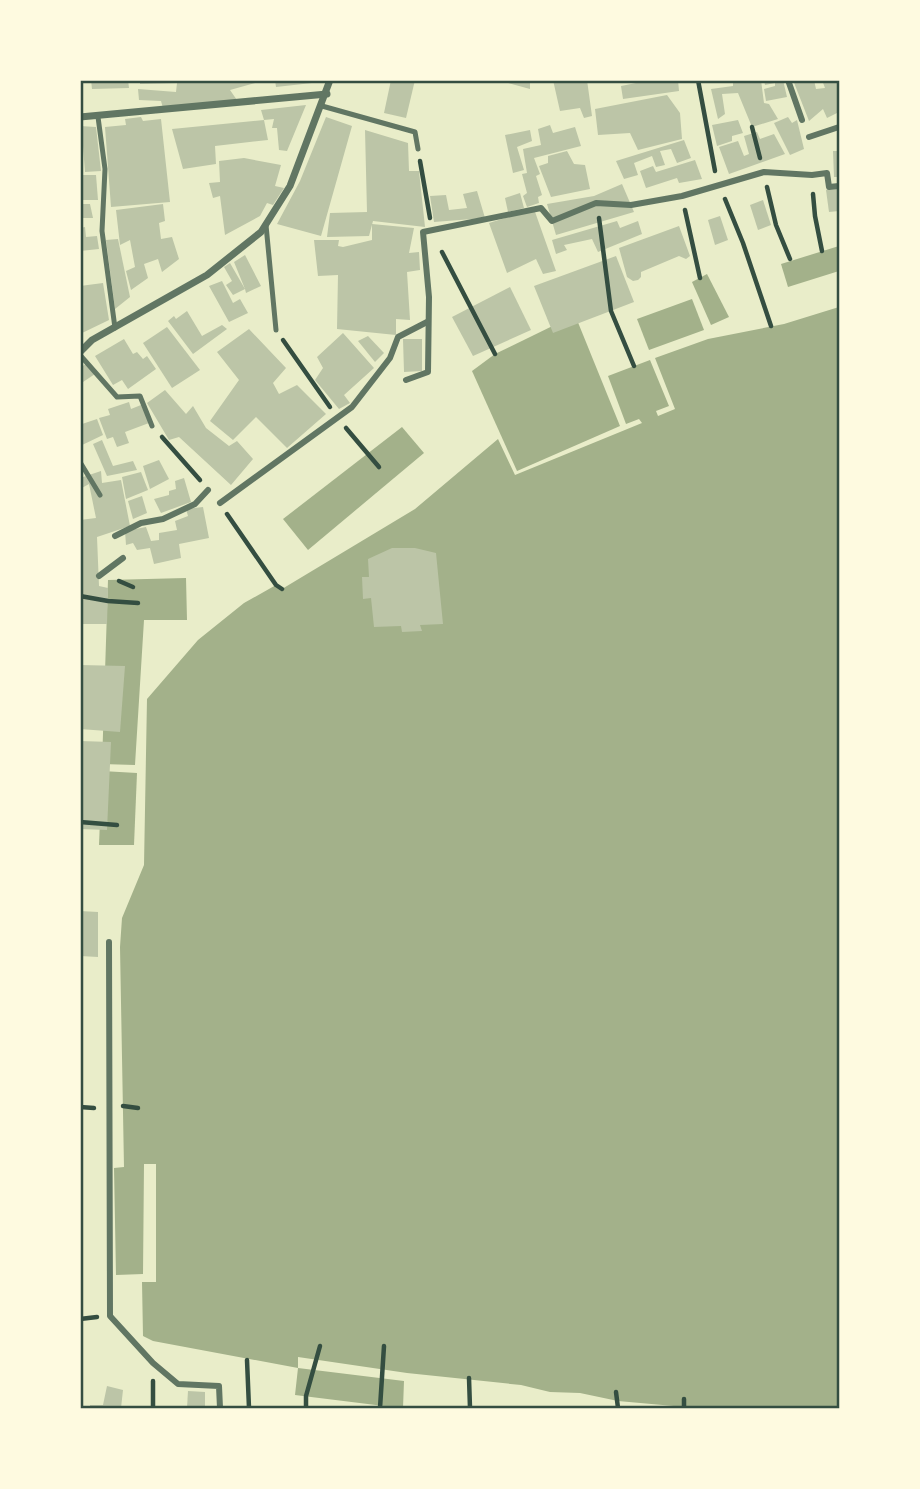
<svg xmlns="http://www.w3.org/2000/svg" width="920" height="1489" viewBox="0 0 920 1489" font-family="'Roboto Serif',serif">
<style>
.water{fill:#a3b18a}
.building{fill:#bcc5a7}
.lines{fill:none;stroke-linecap:round;stroke-linejoin:round}
.path{stroke:#344e41;stroke-width:4.5}
.service{stroke:#617663;stroke-width:5}
.pedestrian{stroke:#617663;stroke-width:6}
.minor{stroke:#617663;stroke-width:7}
.neatline{fill:none;stroke:#344e41;stroke-width:2.5}
</style>
<rect width="100%" height="100%" fill="#e9edc9"/>
<g class="water">
<path d="M 839,246 L 839,271 L 788,287 L 781,264 Z"/>
<path d="M 707,274 L 729,317 L 711,325 L 692,282 Z"/>
<path d="M 692,299 L 704,330 L 649,350 L 637,319 Z"/>
<path d="M 839,307 L 839,1408 L 696,1408 L 618,1401 L 580,1393 L 550,1392 L 521,1385 L 407,1373 L 298,1357 L 298,1368 L 404,1381 L 403,1408 L 400,1408 L 295,1395 L 298,1368 L 153,1341 L 143,1336 L 142,1282 L 156,1282 L 156,1164 L 144,1164 L 143,1274 L 116,1275 L 114,1168 L 124,1167 L 120,947 L 122,918 L 144,865 L 147,699 L 198,640 L 244,603 L 276,585 L 282,589 L 415,509 L 498,439 L 515,475 L 642,423 L 639,419 L 626,424 L 608,376 L 650,360 L 669,406 L 656,411 L 658,416 L 675,409 L 655,358 L 708,339 L 784,324 Z"/>
<path d="M 575,315 L 620,426 L 517,471 L 472,371 L 495,354 Z"/>
<path d="M 402,427 L 424,453 L 308,550 L 283,519 Z"/>
<path d="M 186,578 L 187,620 L 144,620 L 135,765 L 102,764 L 108,580 Z"/>
<path d="M 102,771 L 137,773 L 134,845 L 99,845 Z"/>
</g>
<g class="building">
<path d="M 91,80 L 128,80 L 129,88 L 92,89 Z"/>
<path d="M 140,80 L 262,80 L 262,81 L 230,90 L 239,103 L 163,108 L 161,101 L 139,100 L 138,89 L 176,92 L 177,83 L 140,84 Z"/>
<path d="M 275,80 L 320,80 L 321,82 L 276,87 Z"/>
<path d="M 391,80 L 415,80 L 406,118 L 384,113 Z"/>
<path d="M 501,80 L 530,80 L 530,89 L 501,81 Z"/>
<path d="M 553,80 L 587,80 L 592,116 L 584,118 L 580,108 L 560,111 Z"/>
<path d="M 651,80 L 678,80 L 679,91 L 623,99 L 621,86 Z"/>
<path d="M 733,80 L 761,80 L 764,103 L 769,104 L 778,119 L 752,127 L 738,93 L 722,94 L 725,114 L 718,119 L 711,89 L 733,86 Z"/>
<path d="M 764,80 L 783,80 L 787,97 L 766,101 L 764,89 L 775,86 L 775,83 L 765,85 Z"/>
<path d="M 793,80 L 814,80 L 816,89 L 825,88 L 822,80 L 839,80 L 839,112 L 827,118 L 823,109 L 809,121 Z"/>
<path d="M 667,95 L 680,113 L 682,139 L 638,150 L 630,133 L 598,135 L 595,109 Z"/>
<path d="M 306,105 L 287,151 L 279,150 L 277,128 L 272,128 L 274,119 L 264,120 L 261,110 Z"/>
<path d="M 141,117 L 143,121 L 161,119 L 170,202 L 111,207 L 105,127 L 126,125 L 125,119 Z"/>
<path d="M 326,117 L 352,126 L 321,236 L 277,224 L 300,181 Z"/>
<path d="M 788,117 L 792,123 L 797,120 L 804,149 L 790,155 L 774,123 Z"/>
<path d="M 264,120 L 268,140 L 215,146 L 216,164 L 183,169 L 172,129 Z"/>
<path d="M 738,120 L 743,133 L 732,136 L 732,141 L 717,146 L 712,125 Z"/>
<path d="M 550,125 L 553,133 L 575,127 L 581,146 L 534,158 L 540,174 L 536,176 L 542,195 L 538,197 L 539,203 L 527,207 L 523,196 L 527,193 L 522,174 L 527,173 L 523,149 L 541,145 L 538,129 Z"/>
<path d="M 80,126 L 96,127 L 101,171 L 85,172 L 83,146 L 80,146 Z"/>
<path d="M 365,130 L 408,143 L 409,171 L 419,171 L 425,227 L 373,221 L 369,236 L 327,237 L 330,213 L 367,212 Z"/>
<path d="M 530,130 L 532,141 L 517,147 L 524,170 L 513,173 L 505,135 Z"/>
<path d="M 757,132 L 760,139 L 774,134 L 785,154 L 729,174 L 719,147 L 738,141 L 744,156 L 749,154 L 744,136 Z"/>
<path d="M 684,140 L 691,158 L 677,163 L 671,149 L 660,151 L 665,165 L 656,167 L 652,156 L 634,163 L 638,175 L 624,179 L 616,161 Z"/>
<path d="M 567,151 L 574,164 L 585,165 L 590,189 L 551,197 L 539,166 L 548,163 L 548,156 Z"/>
<path d="M 833,151 L 839,151 L 839,177 L 834,177 Z"/>
<path d="M 244,158 L 281,165 L 275,186 L 284,188 L 273,205 L 267,203 L 260,216 L 225,235 L 220,196 L 213,198 L 209,183 L 220,182 L 219,161 Z"/>
<path d="M 695,160 L 702,179 L 679,183 L 677,178 L 646,188 L 640,171 L 653,166 L 656,172 Z"/>
<path d="M 80,175 L 96,175 L 98,200 L 80,200 Z"/>
<path d="M 622,184 L 634,212 L 556,235 L 547,204 L 594,196 Z"/>
<path d="M 839,189 L 839,211 L 829,212 L 826,190 Z"/>
<path d="M 477,191 L 485,218 L 434,222 L 430,196 L 446,195 L 449,210 L 467,208 L 463,194 Z"/>
<path d="M 520,193 L 524,208 L 508,212 L 505,198 Z"/>
<path d="M 763,200 L 771,225 L 758,230 L 750,205 Z"/>
<path d="M 80,204 L 90,204 L 93,218 L 80,218 Z"/>
<path d="M 163,204 L 165,221 L 159,223 L 161,239 L 172,237 L 179,259 L 162,272 L 158,259 L 144,264 L 148,278 L 131,290 L 126,271 L 135,267 L 130,240 L 120,245 L 116,210 Z"/>
<path d="M 534,209 L 556,271 L 543,274 L 536,259 L 507,273 L 489,223 Z"/>
<path d="M 720,216 L 728,240 L 715,245 L 708,220 Z"/>
<path d="M 617,221 L 620,228 L 638,221 L 642,234 L 598,252 L 592,239 L 564,245 L 567,250 L 556,254 L 552,240 Z"/>
<path d="M 372,224 L 414,228 L 409,253 L 419,252 L 420,270 L 407,272 L 410,320 L 396,319 L 396,335 L 337,329 L 338,275 L 318,276 L 314,240 L 339,240 L 338,246 L 343,247 L 372,240 Z"/>
<path d="M 679,226 L 690,256 L 686,259 L 679,256 L 641,272 L 641,277 L 638,280 L 633,281 L 627,277 L 619,248 Z"/>
<path d="M 85,227 L 86,237 L 97,236 L 99,249 L 80,251 L 80,228 Z"/>
<path d="M 118,239 L 130,297 L 115,309 L 106,240 Z"/>
<path d="M 245,255 L 261,286 L 246,293 L 245,289 L 233,295 L 226,285 L 232,281 L 224,267 L 230,263 L 245,289 L 234,262 Z"/>
<path d="M 616,256 L 634,302 L 553,333 L 534,286 Z"/>
<path d="M 222,281 L 233,303 L 240,299 L 248,313 L 229,322 L 209,286 Z"/>
<path d="M 103,283 L 109,320 L 80,334 L 80,286 Z"/>
<path d="M 510,287 L 531,330 L 473,356 L 452,317 Z"/>
<path d="M 187,311 L 202,336 L 222,325 L 227,329 L 193,354 L 168,321 L 174,316 L 176,319 Z"/>
<path d="M 167,327 L 200,370 L 172,388 L 143,343 Z"/>
<path d="M 249,329 L 286,368 L 273,383 L 279,394 L 297,385 L 326,414 L 287,448 L 256,417 L 233,440 L 210,421 L 239,380 L 217,352 Z"/>
<path d="M 343,333 L 374,368 L 344,395 L 350,403 L 339,409 L 315,380 L 323,368 L 317,357 Z"/>
<path d="M 368,336 L 384,353 L 375,362 L 358,341 Z"/>
<path d="M 124,339 L 133,354 L 137,352 L 143,359 L 147,356 L 156,369 L 128,389 L 122,380 L 113,385 L 95,356 Z"/>
<path d="M 403,339 L 422,339 L 422,371 L 404,372 Z"/>
<path d="M 87,363 L 95,374 L 80,384 L 80,368 Z"/>
<path d="M 165,390 L 186,414 L 193,406 L 206,428 L 229,446 L 237,441 L 253,459 L 231,485 L 179,437 L 169,440 L 147,403 Z"/>
<path d="M 129,402 L 131,409 L 141,405 L 149,423 L 125,432 L 129,443 L 117,447 L 113,437 L 107,439 L 99,418 L 110,415 L 108,409 Z"/>
<path d="M 97,419 L 103,435 L 80,446 L 80,431 L 83,430 L 82,424 Z"/>
<path d="M 102,440 L 113,466 L 133,461 L 137,470 L 107,476 L 93,444 Z"/>
<path d="M 159,460 L 169,479 L 150,489 L 143,466 Z"/>
<path d="M 101,471 L 102,483 L 121,480 L 130,526 L 97,537 L 99,586 L 108,588 L 107,624 L 80,624 L 80,520 L 96,518 L 89,484 L 80,489 L 80,478 Z"/>
<path d="M 141,472 L 148,490 L 126,499 L 122,477 Z"/>
<path d="M 184,478 L 191,502 L 161,513 L 154,499 L 169,495 L 169,491 L 176,489 L 175,481 Z"/>
<path d="M 142,496 L 147,513 L 133,519 L 128,501 Z"/>
<path d="M 203,507 L 209,538 L 179,544 L 181,558 L 154,564 L 150,548 L 137,550 L 133,543 L 126,545 L 125,531 L 146,527 L 151,541 L 159,540 L 159,533 L 177,530 L 175,521 L 188,516 L 186,509 Z"/>
<path d="M 392,548 L 415,548 L 436,553 L 443,624 L 420,625 L 422,631 L 402,632 L 401,626 L 374,627 L 371,598 L 363,599 L 362,577 L 369,577 L 368,559 Z"/>
<path d="M 80,665 L 125,666 L 120,732 L 80,729 Z"/>
<path d="M 80,741 L 111,742 L 107,830 L 80,829 Z"/>
<path d="M 80,911 L 98,912 L 98,957 L 80,956 Z"/>
<path d="M 107,1386 L 123,1390 L 121,1408 L 90,1408 L 90,1405 L 103,1405 Z"/>
<path d="M 188,1391 L 205,1392 L 205,1408 L 187,1408 Z"/>
</g>
<g class="lines">
<g class="path">
<path d="M 698,80 L 715,171"/>
<path d="M 752,127 L 760,158"/>
<path d="M 420,161 L 430,218"/>
<path d="M 767,187 L 776,225 L 790,259"/>
<path d="M 813,194 L 815,216 L 822,251"/>
<path d="M 725,199 L 743,243 L 771,326"/>
<path d="M 685,210 L 700,278"/>
<path d="M 599,218 L 611,311 L 634,366"/>
<path d="M 442,252 L 495,354"/>
<path d="M 283,340 L 330,407"/>
<path d="M 346,428 L 379,467"/>
<path d="M 162,437 L 200,480"/>
<path d="M 227,514 L 276,585 L 282,589"/>
<path d="M 119,581 L 133,587"/>
<path d="M 80,596 L 108,601 L 138,603"/>
<path d="M 80,822 L 117,825"/>
<path d="M 123,1106 L 138,1108"/>
<path d="M 80,1107 L 94,1108"/>
<path d="M 80,1319 L 97,1317"/>
<path d="M 247,1360 L 249,1408"/>
<path d="M 469,1378 L 470,1408"/>
<path d="M 153,1381 L 153,1408"/>
<path d="M 616,1392 L 618,1408"/>
<path d="M 306,1408 L 306,1396 L 320,1346"/>
<path d="M 380,1408 L 384,1346"/>
<path d="M 684,1408 L 684,1399"/>
</g>
<g class="service">
<path d="M 322,106 L 415,132 L 418,149"/>
<path d="M 98,117 L 105,169 L 102,231 L 115,328"/>
<path d="M 266,225 L 276,330"/>
<path d="M 80,355 L 117,397 L 140,396 L 152,426"/>
<path d="M 80,462 L 100,495"/>
</g>
<g class="pedestrian">
<path d="M 788,80 L 802,120"/>
<path d="M 809,137 L 839,127"/>
<path d="M 406,380 L 428,372 L 429,297 L 423,232 L 541,208 L 552,221 L 596,203 L 631,205 L 682,196 L 764,172 L 812,175 L 827,173 L 829,187 L 839,186"/>
<path d="M 220,503 L 352,407 L 390,358 L 398,337 L 427,322"/>
<path d="M 115,536 L 141,523 L 163,519 L 195,504 L 208,490"/>
<path d="M 99,576 L 123,558"/>
<path d="M 109,942 L 110,1316 L 153,1363 L 178,1384 L 219,1386 L 220,1408"/>
</g>
<g class="minor">
<path d="M 80,117 L 327,94"/>
<path d="M 80,352 L 92,340 L 207,275 L 261,232 L 290,186 L 330,80"/>
</g>
</g>
<rect width="920" height="1489" fill="none" stroke="#fefae0" stroke-width="164"/>
<rect x="82" y="82" width="756" height="1325" class="neatline"/>
</svg>
